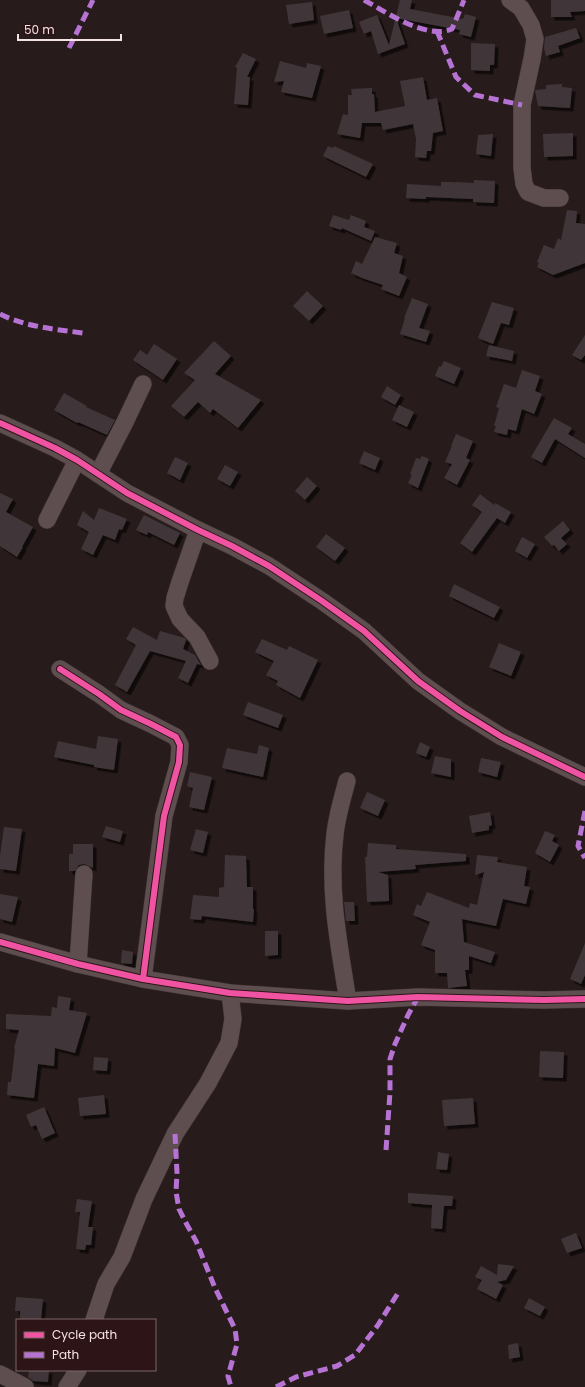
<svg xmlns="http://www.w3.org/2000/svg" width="585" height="1387" viewBox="0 0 585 1387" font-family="Poppins,sans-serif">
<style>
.building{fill:#413637;filter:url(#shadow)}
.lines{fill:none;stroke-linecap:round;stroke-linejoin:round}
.minor-casing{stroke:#433838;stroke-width:18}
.minor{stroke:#5f4e4f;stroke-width:17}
.quiet{stroke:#b673d3;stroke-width:5;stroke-dasharray:10 5;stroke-linecap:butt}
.cycleway-casing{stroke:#2d1517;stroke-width:8}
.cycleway{stroke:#f153a3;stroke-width:6}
</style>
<defs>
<filter id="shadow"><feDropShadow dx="3.5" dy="3.5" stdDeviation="0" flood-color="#0009"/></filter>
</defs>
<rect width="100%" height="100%" fill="#271b1b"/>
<g class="building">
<path d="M 400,0 L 412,0 L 410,9 L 463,19 L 465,14 L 476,17 L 471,37 L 459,34 L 460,30 L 396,18 L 405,44 L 378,54 L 371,31 L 364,34 L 359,22 L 377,15 L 389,45 Z"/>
<path d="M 551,0 L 585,0 L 585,11 L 570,12 L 572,17 L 551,17 Z"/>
<path d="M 312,2 L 314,20 L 289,24 L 286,5 Z"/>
<path d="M 349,10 L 353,28 L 324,34 L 320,16 Z"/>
<path d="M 576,28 L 580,38 L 558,46 L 560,52 L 546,56 L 544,48 L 545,37 Z"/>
<path d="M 471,43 L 495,44 L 494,65 L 490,65 L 490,71 L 471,70 Z"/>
<path d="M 243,53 L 256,59 L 247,77 L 250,77 L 248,105 L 234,104 L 237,68 L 235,67 Z"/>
<path d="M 280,61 L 306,68 L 307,63 L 321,66 L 312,98 L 281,92 L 284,81 L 274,82 Z"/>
<path d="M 423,77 L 427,100 L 437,98 L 443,131 L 433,133 L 431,151 L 427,151 L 426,158 L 415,157 L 416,139 L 413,124 L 383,130 L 381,123 L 362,123 L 360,138 L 337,134 L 343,114 L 348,115 L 348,95 L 352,95 L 351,89 L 372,88 L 372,94 L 374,94 L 375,112 L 405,106 L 400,81 Z"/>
<path d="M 562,84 L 562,87 L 572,88 L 570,108 L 538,106 L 535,90 L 546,89 L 546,85 Z"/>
<path d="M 573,133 L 573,156 L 544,157 L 543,134 Z"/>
<path d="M 493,134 L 491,156 L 476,154 L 478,135 Z"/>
<path d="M 328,146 L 333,148 L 334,146 L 373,164 L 366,177 L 323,156 Z"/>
<path d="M 474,180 L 495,181 L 494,203 L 473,202 L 473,199 L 426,197 L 426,199 L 406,198 L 407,184 L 441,186 L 441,182 L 454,182 L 454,184 L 455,182 L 474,183 Z"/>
<path d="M 567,210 L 577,211 L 576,223 L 585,224 L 585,263 L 553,275 L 537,267 L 539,263 L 537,262 L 544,245 L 554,249 L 558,238 L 561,240 Z"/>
<path d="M 333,215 L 349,220 L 351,215 L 366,221 L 364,227 L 375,231 L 371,241 L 342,228 L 341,230 L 329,226 Z"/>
<path d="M 375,237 L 397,243 L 394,253 L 403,256 L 399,273 L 407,277 L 399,296 L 381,289 L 383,285 L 362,278 L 351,273 L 356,261 L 362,264 Z"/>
<path d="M 307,291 L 323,306 L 309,321 L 293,306 Z"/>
<path d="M 412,298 L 428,304 L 419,328 L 430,331 L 426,342 L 400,334 L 405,318 L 404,318 Z"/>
<path d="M 492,302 L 514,308 L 509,325 L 501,323 L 493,344 L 478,338 Z"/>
<path d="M 585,335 L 585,355 L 581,360 L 572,355 Z"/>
<path d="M 214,341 L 231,356 L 215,374 L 261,400 L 238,428 L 213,409 L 210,413 L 198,402 L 184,417 L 171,406 L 195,380 L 184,373 Z"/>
<path d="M 154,344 L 177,359 L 163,380 L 133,360 L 140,350 L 147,355 Z"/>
<path d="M 489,345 L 514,351 L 512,361 L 486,356 Z"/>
<path d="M 444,361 L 461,368 L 454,384 L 435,376 L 439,366 L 441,367 Z"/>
<path d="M 522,370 L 540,376 L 535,391 L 542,394 L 534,414 L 522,409 L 516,431 L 508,429 L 507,435 L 494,432 L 496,426 L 494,426 L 499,408 L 496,407 L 504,384 L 516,388 Z"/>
<path d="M 387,386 L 401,395 L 395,405 L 381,397 Z"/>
<path d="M 64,393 L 87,406 L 86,407 L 115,420 L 107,435 L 78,422 L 77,423 L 54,410 Z"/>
<path d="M 399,405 L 414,412 L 407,427 L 392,420 Z"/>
<path d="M 554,418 L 572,428 L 568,434 L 585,444 L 585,458 L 555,439 L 542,463 L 531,457 Z"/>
<path d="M 456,434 L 473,441 L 466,458 L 470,460 L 457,485 L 444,478 L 452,464 L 445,462 L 452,446 L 451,446 Z"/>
<path d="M 364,451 L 380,458 L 375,470 L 359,463 Z"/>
<path d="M 422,456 L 429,459 L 418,488 L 408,483 L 412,475 L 410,474 L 416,458 L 420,459 Z"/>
<path d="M 175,457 L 188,463 L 180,480 L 167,473 Z"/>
<path d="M 225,465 L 238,472 L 230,486 L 217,479 Z"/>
<path d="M 307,477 L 317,486 L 305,500 L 295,491 Z"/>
<path d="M 0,493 L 13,499 L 6,512 L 33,527 L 22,547 L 23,547 L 17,557 L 0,546 Z"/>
<path d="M 480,494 L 494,505 L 495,503 L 511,512 L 505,523 L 497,518 L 472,552 L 460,543 L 482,512 L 472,505 Z"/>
<path d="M 99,508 L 127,519 L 122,530 L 119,529 L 115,540 L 103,535 L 93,555 L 81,549 L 89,532 L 77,525 L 83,511 L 94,520 Z"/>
<path d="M 144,515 L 180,533 L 174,545 L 148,532 L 147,535 L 136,530 Z"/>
<path d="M 563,521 L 570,530 L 561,538 L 567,544 L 559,551 L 554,545 L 552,546 L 544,537 Z"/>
<path d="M 326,534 L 345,548 L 335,561 L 316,547 Z"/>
<path d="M 522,537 L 535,544 L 527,558 L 515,551 Z"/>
<path d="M 454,584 L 500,607 L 494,618 L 449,596 Z"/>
<path d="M 133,627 L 157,640 L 160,631 L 185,638 L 186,640 L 183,649 L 195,655 L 201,665 L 197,664 L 188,683 L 178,678 L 186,661 L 150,651 L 127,692 L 115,685 L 136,645 L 126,639 Z"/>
<path d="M 262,639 L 287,650 L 289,646 L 318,660 L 300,698 L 276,685 L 278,681 L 266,675 L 274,661 L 255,652 Z"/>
<path d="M 499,643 L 521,652 L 511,676 L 489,667 Z"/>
<path d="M 248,702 L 283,715 L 278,728 L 243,715 Z"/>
<path d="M 98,736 L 118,739 L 114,770 L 94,767 L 94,765 L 54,757 L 58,741 L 96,749 Z"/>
<path d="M 420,742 L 430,747 L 426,757 L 416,753 Z"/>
<path d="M 259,745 L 269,748 L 263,777 L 222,768 L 227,748 L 257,754 Z"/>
<path d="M 435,756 L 451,759 L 451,777 L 431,773 Z"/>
<path d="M 481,758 L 501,762 L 497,777 L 478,772 Z"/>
<path d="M 190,772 L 212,777 L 204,810 L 189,807 L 193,788 L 187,786 Z"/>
<path d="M 367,792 L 385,800 L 378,816 L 360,808 Z"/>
<path d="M 490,812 L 492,825 L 489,826 L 489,830 L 472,833 L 469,816 Z"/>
<path d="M 106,826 L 123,831 L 120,842 L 102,837 Z"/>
<path d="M 4,827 L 22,829 L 16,871 L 0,869 L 0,856 Z"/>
<path d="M 196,829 L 208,832 L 203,853 L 190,850 Z"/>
<path d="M 545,831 L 555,835 L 552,841 L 559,845 L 550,862 L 535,853 Z"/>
<path d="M 368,843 L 396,845 L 396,849 L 466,854 L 466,861 L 415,865 L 416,869 L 378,872 L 388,875 L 389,901 L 367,902 L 365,857 L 367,857 Z"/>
<path d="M 73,844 L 93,844 L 93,868 L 84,864 L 79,865 L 75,871 L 69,871 L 69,854 L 73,854 Z"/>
<path d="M 225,855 L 246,856 L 247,887 L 253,887 L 253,909 L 254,909 L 253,922 L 202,916 L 201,920 L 190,919 L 193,895 L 219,897 L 219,888 L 224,887 Z"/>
<path d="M 477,855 L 498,857 L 497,862 L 527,867 L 524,886 L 530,887 L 526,904 L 503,899 L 496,926 L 462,919 L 464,942 L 495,952 L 491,963 L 469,956 L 469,970 L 465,970 L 467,986 L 448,988 L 447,973 L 435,973 L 435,950 L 421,945 L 430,922 L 413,915 L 417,904 L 421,906 L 427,892 L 469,908 L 470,903 L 477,905 L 484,872 L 475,875 Z"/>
<path d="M 0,894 L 18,897 L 12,922 L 0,919 Z"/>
<path d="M 344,902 L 354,902 L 355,921 L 346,921 Z"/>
<path d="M 265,931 L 278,931 L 278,955 L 265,956 Z"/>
<path d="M 585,943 L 585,975 L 581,984 L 570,979 Z"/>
<path d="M 122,950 L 133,952 L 132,964 L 121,963 Z"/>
<path d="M 58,996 L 71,998 L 69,1010 L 87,1013 L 75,1053 L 55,1048 L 54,1066 L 38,1064 L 34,1098 L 7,1095 L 8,1082 L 11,1082 L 15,1049 L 14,1048 L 19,1030 L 6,1029 L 6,1014 L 51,1016 L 52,1007 L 57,1008 Z"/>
<path d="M 540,1051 L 564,1052 L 563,1078 L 539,1077 Z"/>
<path d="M 94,1057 L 108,1058 L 107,1071 L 93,1070 Z"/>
<path d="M 104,1095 L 106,1114 L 80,1116 L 78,1098 Z"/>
<path d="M 473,1098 L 475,1124 L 444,1126 L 442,1100 Z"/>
<path d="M 44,1107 L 55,1133 L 42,1139 L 36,1125 L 31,1127 L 26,1115 Z"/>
<path d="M 438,1152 L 449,1154 L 447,1170 L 436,1169 Z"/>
<path d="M 408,1193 L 453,1196 L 452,1206 L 444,1206 L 442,1229 L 431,1228 L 432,1205 L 408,1203 Z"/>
<path d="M 77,1199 L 92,1201 L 88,1227 L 93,1227 L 91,1245 L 86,1245 L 85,1250 L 76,1249 L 80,1212 L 75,1212 Z"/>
<path d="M 576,1233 L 582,1248 L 567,1253 L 561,1239 Z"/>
<path d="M 498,1264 L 514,1266 L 506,1280 L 497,1282 L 503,1285 L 496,1299 L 477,1289 L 482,1280 L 475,1277 L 481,1266 L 497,1275 Z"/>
<path d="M 16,1297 L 43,1299 L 41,1320 L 20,1320 L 20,1311 L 15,1311 Z"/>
<path d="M 529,1298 L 545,1307 L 540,1316 L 524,1308 Z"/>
<path d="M 518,1343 L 520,1357 L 509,1359 L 508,1345 Z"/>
<path d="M 29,1370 L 49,1370 L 48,1382 L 33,1381 L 28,1377 Z"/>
</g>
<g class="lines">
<defs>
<g id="minor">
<path d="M 510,0 L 521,8 L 531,25 L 535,39 L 532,59 L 522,105 L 522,168 L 524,184 L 528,192 L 544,198 L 560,198"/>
<path d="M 0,423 L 55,448 L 77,460 L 127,493 L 198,530 L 232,546 L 269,566 L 322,601 L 364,631 L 418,681 L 460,711 L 502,737 L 585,777"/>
<path d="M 98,474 L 125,422 L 143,384"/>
<path d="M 47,520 L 77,460"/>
<path d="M 198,530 L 180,582 L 175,598 L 174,606 L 180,619 L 197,637 L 210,661"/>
<path d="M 60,669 L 99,694 L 121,710 L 151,724 L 176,737 L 180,745 L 179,762 L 164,816 L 143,979"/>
<path d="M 347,781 C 342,799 337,816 335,834 C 328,891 339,945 348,1001"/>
<path d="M 0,942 L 78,964 L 143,979 L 230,993 L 348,1001 L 418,997 L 544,1000 L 585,999"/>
<path d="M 78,964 L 84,874"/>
<path d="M 94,1320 L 106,1284 L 122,1257 L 144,1199 L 175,1134 L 208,1083 L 229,1043 L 233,1019 L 230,993"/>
<path d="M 0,1374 L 25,1387"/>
<path d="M 67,1387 L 78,1370"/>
</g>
</defs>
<use href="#minor" class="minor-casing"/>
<use href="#minor" class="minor"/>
<g class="quiet">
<path d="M 364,0 C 386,12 426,40 452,29 L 464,0"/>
<path d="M 437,31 L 456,77 L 475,95 L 522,105"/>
<path d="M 69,48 L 93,0"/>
<path d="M 0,314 C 26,327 54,329 83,333"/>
<path d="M 585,811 L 578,846 L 585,858"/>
<path d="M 175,1134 L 177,1173 L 176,1192 L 179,1209 L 186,1223 L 196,1241 L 215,1288 L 235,1329 L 237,1344 L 228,1376 L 231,1387"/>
<path d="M 386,1150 L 390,1092 L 390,1059 L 395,1044 L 408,1015 L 418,997"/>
<path d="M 276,1387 L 296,1377 L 337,1366 L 355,1355 L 378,1325 L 398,1293"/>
</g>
<defs>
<g id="cycleway">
<path d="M 0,423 L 55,448 L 77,460 L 127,493 L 198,530 L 232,546 L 269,566 L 322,601 L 364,631 L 418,681 L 460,711 L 502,737 L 585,777"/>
<path d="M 60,669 L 99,694 L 121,710 L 151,724 L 176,737 L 180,745 L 179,762 L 164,816 L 143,979"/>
<path d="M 0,942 L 78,964 L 143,979 L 230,993 L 348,1001 L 418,997 L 544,1000 L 585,999"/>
</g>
</defs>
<use href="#cycleway" class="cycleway-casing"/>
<use href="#cycleway" class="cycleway"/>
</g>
<rect x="16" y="1319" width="140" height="52" fill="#2d1517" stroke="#7d6769"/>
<rect x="24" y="1332" width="20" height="6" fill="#f153a3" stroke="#7d6769"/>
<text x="52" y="1339" font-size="12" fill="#f5e2e3">Cycle path</text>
<rect x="24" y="1352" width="20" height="6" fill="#b673d3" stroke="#7d6769"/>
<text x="52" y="1359" font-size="12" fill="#f5e2e3">Path</text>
<path d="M18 34v6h103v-6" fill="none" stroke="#f5e2e3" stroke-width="2"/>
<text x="24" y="34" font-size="12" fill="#f5e2e3" stroke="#2d1517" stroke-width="3" paint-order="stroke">50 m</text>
</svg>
